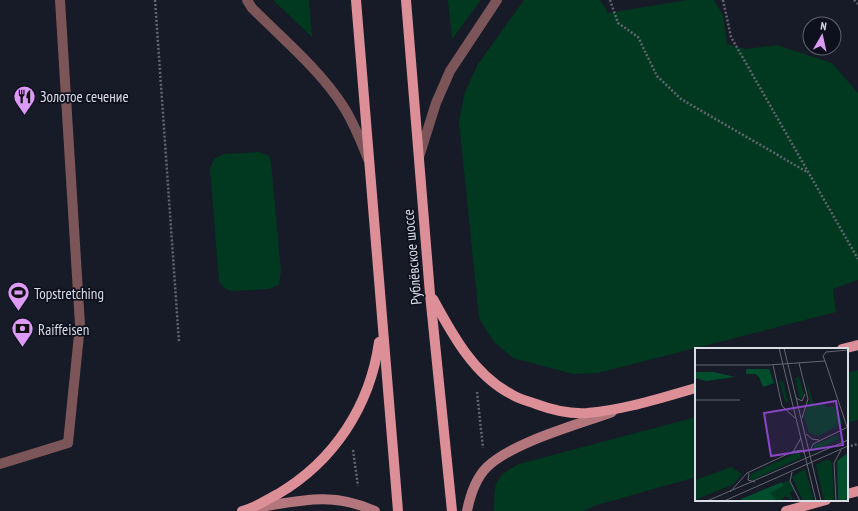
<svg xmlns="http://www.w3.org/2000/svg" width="858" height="511" viewBox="0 0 858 511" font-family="'PT Sans Narrow',sans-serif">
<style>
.green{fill:#00391f}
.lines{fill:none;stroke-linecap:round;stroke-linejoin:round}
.path{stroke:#636571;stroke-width:2.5;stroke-dasharray:2 2;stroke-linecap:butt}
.service{stroke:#7b5558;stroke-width:10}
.tertiary{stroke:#7b5558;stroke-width:10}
.secondary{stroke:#b2767c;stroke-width:10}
.primary{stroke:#dd8f97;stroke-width:10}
.labels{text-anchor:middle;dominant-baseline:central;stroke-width:3.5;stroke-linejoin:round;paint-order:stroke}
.poi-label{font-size:15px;fill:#dadce6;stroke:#0e111d;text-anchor:start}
.street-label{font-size:15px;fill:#dadce6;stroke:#0e111d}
.inset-road{fill:none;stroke:#656873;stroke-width:1}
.view{fill:#8946c5;fill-opacity:0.15;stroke:#8946c5;stroke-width:2}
.inset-edge{fill:none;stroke:#dadce6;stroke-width:2}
</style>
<rect width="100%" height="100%" fill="#171a27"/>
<g class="green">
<path d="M 273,0 L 309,0 L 312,37 Z"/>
<path d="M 448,0 L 481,0 L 452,39 Z"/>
<path d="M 524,0 L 600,0 L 608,13 L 687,0 L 714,0 L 723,15 L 727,44 L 745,49 L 777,45 L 832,63 L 858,93 L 858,280 L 833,289 L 836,312 L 598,373 L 573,374 L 513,358 L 494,342 L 479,318 L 459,121 L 465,92 L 478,64 Z"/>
<path d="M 259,152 L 269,156 L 271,162 L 281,271 L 279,285 L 269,289 L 232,291 L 226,289 L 219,282 L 210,168 L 215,158 L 224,154 Z"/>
<path d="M 858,370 L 858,420 L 847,423 L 847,373 Z"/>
<path d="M 696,417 L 696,477 L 597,505 L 583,511 L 494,511 C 494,483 494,477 519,464 Z"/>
</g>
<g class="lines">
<g class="path">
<path d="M 155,0 L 179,342"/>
<path d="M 610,0 L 618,23 L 638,37 L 657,76 L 681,99 L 807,172"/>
<path d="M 723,0 L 731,37 L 858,259"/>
<path d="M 854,0 L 858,4"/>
<path d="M 477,392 L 483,448"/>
<path d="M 847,447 L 858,444"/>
<path d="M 353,450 L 358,486"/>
</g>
<path class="service" d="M 0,464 L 68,443 L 80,325 L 60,0"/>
<g class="tertiary">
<path d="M 247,0 L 252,8 C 282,38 320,70 343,106 C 354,123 361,141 368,159"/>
<path d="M 419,157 L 436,103 L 450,71 L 497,0"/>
</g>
<g class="secondary">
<path d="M 254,508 C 300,501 331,491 375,511"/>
<path d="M 467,511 C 470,496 476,478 487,467 C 513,442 577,425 612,412"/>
</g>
<g class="primary">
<path d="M 356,0 L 398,511"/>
<path d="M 406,0 L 430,294 L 452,511"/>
<path d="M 433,299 C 452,334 474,375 511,394 C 518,399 528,401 536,404 C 552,410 570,414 587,413 C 624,410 660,398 696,388"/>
<path d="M 842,349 L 858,345"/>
<path d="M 847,494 L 858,491"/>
<path d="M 242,511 C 255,508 266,500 278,494 C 334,461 370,406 379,342"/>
<path d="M 786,511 L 826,500"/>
</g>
</g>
<defs>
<symbol id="restaurant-pin" viewBox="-11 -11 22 30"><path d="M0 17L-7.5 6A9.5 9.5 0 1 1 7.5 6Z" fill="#dc99f5" stroke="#0e111d"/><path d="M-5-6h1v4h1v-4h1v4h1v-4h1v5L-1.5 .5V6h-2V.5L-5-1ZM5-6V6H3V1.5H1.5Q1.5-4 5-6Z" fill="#111"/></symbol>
<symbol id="stadium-pin" viewBox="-11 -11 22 30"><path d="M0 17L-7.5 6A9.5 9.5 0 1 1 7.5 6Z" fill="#dc99f5" stroke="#0e111d"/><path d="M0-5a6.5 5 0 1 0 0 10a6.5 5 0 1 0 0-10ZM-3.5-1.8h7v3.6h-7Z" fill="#111"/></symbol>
<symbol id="bank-pin" viewBox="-11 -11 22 30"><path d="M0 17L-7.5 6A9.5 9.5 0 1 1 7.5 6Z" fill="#dc99f5" stroke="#0e111d"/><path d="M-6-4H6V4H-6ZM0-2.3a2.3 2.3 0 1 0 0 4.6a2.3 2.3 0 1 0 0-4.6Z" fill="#111"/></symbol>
</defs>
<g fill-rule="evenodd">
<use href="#restaurant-pin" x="12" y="84" width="25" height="34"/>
<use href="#stadium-pin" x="6" y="280" width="25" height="34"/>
<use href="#bank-pin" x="10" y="316" width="25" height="34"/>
</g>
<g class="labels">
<g class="poi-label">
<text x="40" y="96">Золотое сечение</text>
<text x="34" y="293">Topstretching</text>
<text x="38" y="329">Raiffeisen</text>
</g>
<g class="street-label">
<text transform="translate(412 257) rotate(-95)">Рублёвское шоссе</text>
</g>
</g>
<g transform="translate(695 348)">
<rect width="153" height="153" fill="#171a27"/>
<path d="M 104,29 L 109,47 L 105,51 L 100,30 ZM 110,29 L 119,57 L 129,55 L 131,59 L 140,59 L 148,75 L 124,88 L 114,85 L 109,69 L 115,52 ZM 88,33 L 93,54 L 91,55 L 84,34 ZM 143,87 L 144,91 L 118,104 L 119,97 ZM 103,104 L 107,109 L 58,132 L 54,131 L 56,126 ZM 133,111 L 137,115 L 139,153 L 129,153 L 121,117 ZM 36,119 L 47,126 L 39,136 L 0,152 L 0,132 ZM 110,121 L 119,153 L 108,153 L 97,129 ZM 91,133 L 94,133 L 100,143 L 95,144 L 98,153 L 90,148 L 86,153 L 82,153 L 75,145 Z" fill="#00391f"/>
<path d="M 51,21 L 74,21 L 79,35 L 68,39 L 64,29 L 60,26 L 51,26 ZM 0,24 L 19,24 L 40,29 L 11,33 L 0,30 ZM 153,105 L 153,153 L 143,153 L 142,113 ZM 87,134 L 88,138 L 75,145 L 82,153 L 47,153 L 46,151 Z" fill="#004e2c"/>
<path class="inset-road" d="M 84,0 L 121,153M 89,0 L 126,153M 130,13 L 128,8 L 131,4 L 153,2M 104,15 L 113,51 L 107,70M 0,17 L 73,17 L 130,13 L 152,79M 78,17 L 87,58 L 100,70M 101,50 L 107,53 L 110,46M 0,52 L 45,52M 111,86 L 117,91 L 124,92M 115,103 L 118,96 L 153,79M 98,104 L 106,90M 97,124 L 95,133 L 105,153M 54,125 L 53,132 L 60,134M 35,144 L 52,125 L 97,104 L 106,102 L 110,106M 12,153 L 153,92M 29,153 L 153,98M 141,153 L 139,115 L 146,102"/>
<path class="view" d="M 141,53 L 148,97 L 76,108 L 69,65 Z"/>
<rect width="153" height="153" class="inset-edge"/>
</g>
<g transform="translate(822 36) rotate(9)"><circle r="19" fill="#0e111d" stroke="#60626d"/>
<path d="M0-3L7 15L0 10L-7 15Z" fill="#dc99f5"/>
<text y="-6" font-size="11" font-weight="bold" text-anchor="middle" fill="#dadce6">N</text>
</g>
</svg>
